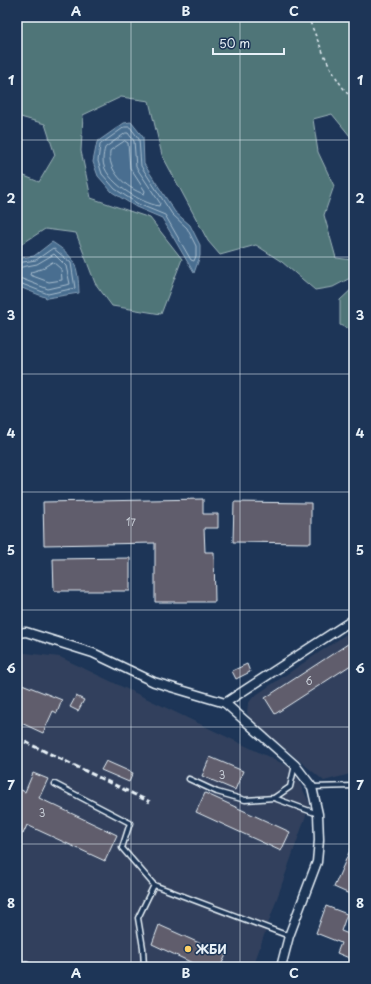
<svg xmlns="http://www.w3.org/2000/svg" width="371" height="984" viewBox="0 0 371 984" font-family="'Playpen Sans',sans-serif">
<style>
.built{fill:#31415d}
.green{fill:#4f7578;stroke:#9cb3b8}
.water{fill:#486e90;stroke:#88a2ba}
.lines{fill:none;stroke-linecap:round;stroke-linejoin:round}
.shore{stroke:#a8bdce;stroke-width:1}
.building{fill:#605d6c;stroke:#e8f1f8}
.service-casing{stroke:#e8f1f8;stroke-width:7}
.minor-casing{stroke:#e8f1f8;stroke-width:11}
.path{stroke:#e8f1f8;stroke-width:1.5;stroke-dasharray:3 3;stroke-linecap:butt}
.service{stroke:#1d3557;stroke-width:4}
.minor{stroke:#1d3557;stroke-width:8}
.rail{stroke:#e8f1f8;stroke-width:3;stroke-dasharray:6 3;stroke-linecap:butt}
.grid{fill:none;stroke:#e8f1f8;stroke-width:1;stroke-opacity:0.55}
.poi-dot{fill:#ffd166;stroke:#1d3557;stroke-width:1.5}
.labels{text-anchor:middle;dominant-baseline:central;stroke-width:3;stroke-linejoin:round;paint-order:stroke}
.number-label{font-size:10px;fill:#c6ccd5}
.poi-label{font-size:12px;font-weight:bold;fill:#e8f1f8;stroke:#1d3557;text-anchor:start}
.neatline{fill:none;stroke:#e8f1f8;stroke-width:1.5}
.grid-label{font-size:13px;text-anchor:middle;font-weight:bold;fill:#e8f1f8}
</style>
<rect width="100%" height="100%" fill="#1d3557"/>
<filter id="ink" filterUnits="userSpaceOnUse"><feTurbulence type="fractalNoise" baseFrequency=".025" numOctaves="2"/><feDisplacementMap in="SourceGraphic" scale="8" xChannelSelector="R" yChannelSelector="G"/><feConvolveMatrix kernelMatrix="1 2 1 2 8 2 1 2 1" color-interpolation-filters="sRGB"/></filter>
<g filter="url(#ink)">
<g class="built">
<path d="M 354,629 L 354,773 L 324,781 L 253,722 L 247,713 L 248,704 L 253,697 Z"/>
<path d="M 17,652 L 60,657 L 292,768 L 310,804 L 253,967 L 17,967 Z"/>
</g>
<g class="green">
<path d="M 17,17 L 354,17 L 354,144 L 350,136 L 332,114 L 313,119 L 318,152 L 334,186 L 324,215 L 336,258 L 354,260 L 354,276 L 333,287 L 315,290 L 282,262 L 256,245 L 220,255 L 208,241 L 162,155 L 149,101 L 121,97 L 83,115 L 81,151 L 91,198 L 150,218 L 182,259 L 161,314 L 112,306 L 95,283 L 76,233 L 45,229 L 17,247 L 17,173 L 39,182 L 55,155 L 45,124 L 17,116 Z"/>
<path d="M 354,287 L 354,332 L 340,325 L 340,300 Z"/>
</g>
<g class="water">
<path d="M 131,122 L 143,137 L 144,164 L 175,212 L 190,225 L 200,245 L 200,256 L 194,273 L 162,218 L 136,207 L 112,192 L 98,176 L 93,162 L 97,142 L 124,123 Z"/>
<path d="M 52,242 C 76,257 78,266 79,293 L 47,298 L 17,286 L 17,259 L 34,256 Z"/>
</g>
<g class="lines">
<g class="shore">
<path d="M 125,127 L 130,127 L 139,139 L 141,166 L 172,214 L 187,228 L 196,246 L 196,256 L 194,261 L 191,260 L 165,215 L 138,204 L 115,189 L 102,174 L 98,161 L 100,145 Z"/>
<path d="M 126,133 L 128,133 L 134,141 L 136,167 L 160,203 L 159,206 C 141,203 103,181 103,160 C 103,156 104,151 105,148 Z"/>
<path d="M 125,141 L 128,143 L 130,168 L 145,191 L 144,194 C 126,188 107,171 110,151 Z"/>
<path d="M 53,262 L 61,269 L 62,280 L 49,282 L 30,275 L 31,272 L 41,269 Z"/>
<path d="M 17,263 L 36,260 L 53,248 L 71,263 L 75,288 L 48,294 L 17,282"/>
<path d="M 17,268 L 37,264 L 54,254 L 66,266 L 70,284 L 48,289 L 17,277"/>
</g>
</g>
<g class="building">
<path d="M 203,499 L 203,514 L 218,514 L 218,528 L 204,528 L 205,552 L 214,552 L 215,602 L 155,602 L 155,543 L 44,545 L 43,502 Z"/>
<path d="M 234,502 L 311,503 L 311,543 L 233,542 Z"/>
<path d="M 130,558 L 130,591 L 54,591 L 53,559 Z"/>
<path d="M 354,640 L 354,663 L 275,714 L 265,698 Z"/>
<path d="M 247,664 L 250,672 L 236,679 L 232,671 Z"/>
<path d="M 17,682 L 62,700 L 57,713 L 53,711 L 43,733 L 17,721 Z"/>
<path d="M 76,696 L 84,700 L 78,711 L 70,707 Z"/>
<path d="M 210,757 L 243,771 L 235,790 L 202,776 Z"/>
<path d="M 106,761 L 133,773 L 129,782 L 101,770 Z"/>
<path d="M 33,773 L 48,779 L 39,798 L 117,835 L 105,861 L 27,825 L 23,834 L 17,831 L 17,788 L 25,792 Z"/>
<path d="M 205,793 L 290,832 L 281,851 L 196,812 Z"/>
<path d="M 354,841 L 354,896 L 334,887 Z"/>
<path d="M 326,906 L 347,914 L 341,931 L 354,936 L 354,960 L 337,953 L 341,943 L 316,933 Z"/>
<path d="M 159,925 L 226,955 L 220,967 L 201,967 L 152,944 Z"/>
</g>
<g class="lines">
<defs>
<g id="service">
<path d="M 189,779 L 217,792 L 245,800 L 274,798 L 290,787 L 295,765"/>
<path d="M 55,784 L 130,823 L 122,848 L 154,885 L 289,936"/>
<path d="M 312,787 L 354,786"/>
<path d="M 274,798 L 318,814"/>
<path d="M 17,961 L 33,967"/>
<path d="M 144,967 L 143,948 L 138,918 L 154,885"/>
</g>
<g id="minor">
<path d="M 17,633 L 26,632 L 93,653 L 154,682 L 225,703 L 354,619"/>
<path d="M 225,703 L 295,765 L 312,787 L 318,814 L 319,840 L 317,862 L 289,936 L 281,967"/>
</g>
</defs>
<use href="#service" class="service-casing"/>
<use href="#minor" class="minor-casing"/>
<path class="path" d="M 308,17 C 320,46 332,78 354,101"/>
<use href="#service" class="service"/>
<use href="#minor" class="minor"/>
<path class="rail" d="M 17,738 L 150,802"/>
</g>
</g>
<path class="grid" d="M 131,17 L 131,967M 240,17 L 240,967M 17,140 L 354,140M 17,257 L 354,257M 17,374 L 354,374M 17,492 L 354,492M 17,610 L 354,610M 17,727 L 354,727M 17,844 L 354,844"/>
<circle class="poi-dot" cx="188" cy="949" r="4"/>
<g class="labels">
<g class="number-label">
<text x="131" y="521">17</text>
<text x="309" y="680">6</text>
<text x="222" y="774">3</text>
<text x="42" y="812">3</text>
</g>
<g class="poi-label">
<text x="196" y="949">ЖБИ</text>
</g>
</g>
<rect width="371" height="984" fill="none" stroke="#1d3557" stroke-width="44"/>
<path d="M213 48v6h71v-6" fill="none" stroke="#e8f1f8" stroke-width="2"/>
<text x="219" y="48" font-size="12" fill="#e8f1f8" stroke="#1d3557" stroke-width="3" paint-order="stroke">50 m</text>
<rect x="22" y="22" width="327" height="940" class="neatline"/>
<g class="grid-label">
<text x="76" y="16">A</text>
<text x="186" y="16">B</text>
<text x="294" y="16">C</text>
<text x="11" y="85">1</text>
<text x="360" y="85">1</text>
<text x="11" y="203">2</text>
<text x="360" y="203">2</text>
<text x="11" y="320">3</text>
<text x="360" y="320">3</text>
<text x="11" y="438">4</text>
<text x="360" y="438">4</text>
<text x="11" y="555">5</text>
<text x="360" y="555">5</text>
<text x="11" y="673">6</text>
<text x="360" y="673">6</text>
<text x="11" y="790">7</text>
<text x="360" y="790">7</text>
<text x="11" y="908">8</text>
<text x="360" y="908">8</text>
<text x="76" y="978">A</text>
<text x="186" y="978">B</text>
<text x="294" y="978">C</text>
</g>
</svg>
